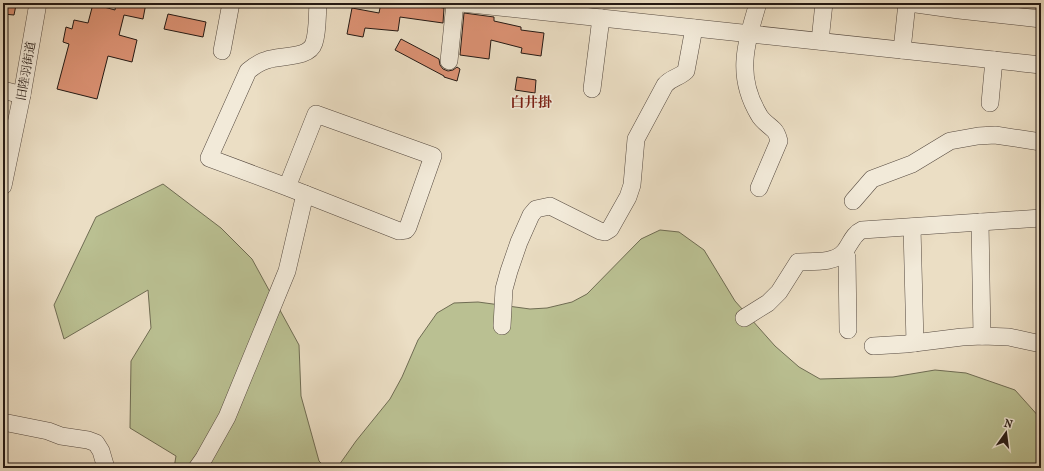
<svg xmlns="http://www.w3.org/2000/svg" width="1044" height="471" viewBox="0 0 1044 471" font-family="'IM FELL French Canon','Noto Serif JP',serif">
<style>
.green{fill:#bac092;stroke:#6f6c53}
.building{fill:#dc9274;stroke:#241914}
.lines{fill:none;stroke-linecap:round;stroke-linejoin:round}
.minor-casing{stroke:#564a40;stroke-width:18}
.minor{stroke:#f2ead9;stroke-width:17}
.labels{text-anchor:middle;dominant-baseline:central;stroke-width:3.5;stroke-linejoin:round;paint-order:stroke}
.street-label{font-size:12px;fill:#241914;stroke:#f2ead9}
.quarter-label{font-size:14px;font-weight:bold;fill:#7a1f14;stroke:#f2ead9}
</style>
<rect width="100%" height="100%" fill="#ebdec4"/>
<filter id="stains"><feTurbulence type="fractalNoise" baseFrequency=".005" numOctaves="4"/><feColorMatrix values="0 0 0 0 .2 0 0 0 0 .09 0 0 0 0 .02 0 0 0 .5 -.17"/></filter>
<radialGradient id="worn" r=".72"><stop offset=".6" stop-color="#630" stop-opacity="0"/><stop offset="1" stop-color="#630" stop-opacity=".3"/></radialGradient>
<g class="green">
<path d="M 163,184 L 221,228 L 252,259 L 299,345 L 301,396 L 319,461 L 326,468 L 174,468 L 176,456 L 130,428 L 131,361 L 151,328 L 148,290 L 64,339 L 54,305 L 96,217 Z"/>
<path d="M 660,230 L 679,232 L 704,250 L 735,301 L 775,346 L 799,367 L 820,379 L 893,377 L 935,370 L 966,373 L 1015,390 L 1041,419 L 1041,468 L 337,468 L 356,441 L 390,399 L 402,377 L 418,340 L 437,313 L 454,303 L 478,302 L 530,309 L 547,308 L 572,302 L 587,294 L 641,239 Z"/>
</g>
<g class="building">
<path d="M 3,3 L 16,5 L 14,15 L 3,14 Z"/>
<path d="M 116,3 L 146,3 L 143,19 L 124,15 L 119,35 L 137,40 L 132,62 L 108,56 L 97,99 L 57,89 L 69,44 L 63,42 L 66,27 L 72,29 L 74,20 L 88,23 L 93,4 L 115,10 Z"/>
<path d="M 381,3 L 410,3 L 444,8 L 443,23 L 400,17 L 398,31 L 365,28 L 363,37 L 347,34 L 352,8 L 379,13 Z"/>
<path d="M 464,13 L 494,17 L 494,21 L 521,27 L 521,30 L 544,33 L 541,56 L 521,53 L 522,48 L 491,40 L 489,59 L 460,55 Z"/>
<path d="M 168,14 L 206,22 L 203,37 L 164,29 Z"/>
<path d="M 401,39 L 439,59 L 440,65 L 443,69 L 448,71 L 453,70 L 457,67 L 460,69 L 457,81 L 444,77 L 444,76 L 395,50 Z"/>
<path d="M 517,77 L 536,80 L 535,93 L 515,90 Z"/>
</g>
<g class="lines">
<defs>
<g id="minor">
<path d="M 461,3 L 1041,65"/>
<path d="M 758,3 C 746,44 735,75 759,115 C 762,121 769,125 774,130 C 777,133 778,137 779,141 L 759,188"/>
<path d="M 909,3 L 959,10 L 1041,19"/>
<path d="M 820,41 L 824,3"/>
<path d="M 902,50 L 907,3"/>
<path d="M 222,51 L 231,3"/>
<path d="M 449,61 L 455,3"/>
<path d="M 592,89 L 601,18"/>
<path d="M 3,90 L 22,95"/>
<path d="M 990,103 L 994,60"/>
<path d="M 3,186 L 22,95 L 38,3"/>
<path d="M 287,187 L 316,114 L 433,156 L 408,227 L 406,230 L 399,231 L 287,187 L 209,158 L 248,71 C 254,66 259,62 267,60 C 280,55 309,59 314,43 C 318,31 317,16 318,3"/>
<path d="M 853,201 L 872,179 L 912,164 L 950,141 L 978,136 L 995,135 L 1041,142"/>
<path d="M 980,222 L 982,336"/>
<path d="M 912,227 L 915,343"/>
<path d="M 843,254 L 847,257 L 848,330"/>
<path d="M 744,318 L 768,303 L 779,292 L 798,262 C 811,261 834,264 844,252 C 850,245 853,234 862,230 L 1041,218"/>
<path d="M 502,326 L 504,289 L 509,271 L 519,242 L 531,215 L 536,209 L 550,206 L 600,231 L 605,232 L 610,229 L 628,197 L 632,185 L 636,139 L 665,85 C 672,77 679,78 686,71 L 694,28"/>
<path d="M 873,346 L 906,344 L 962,337 L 982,336 L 1009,337 L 1041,344"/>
<path d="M 3,422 L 48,431 L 61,436 L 88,440 L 96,443 L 101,451 L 106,468"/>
<path d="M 197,468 L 204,458 L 227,417 L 287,271 L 305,194"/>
</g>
</defs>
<use href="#minor" class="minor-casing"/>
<use href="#minor" class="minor"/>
</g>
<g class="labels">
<g class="street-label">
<text transform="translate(26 71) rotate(-80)">旧陸羽街道</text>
</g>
<g class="quarter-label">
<text x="531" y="102">白井掛</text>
</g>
</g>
<rect width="1044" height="471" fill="none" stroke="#ebdec4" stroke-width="16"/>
<rect x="4" y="4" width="1036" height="463" fill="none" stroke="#241914" stroke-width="2"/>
<rect x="8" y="8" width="1028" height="455" fill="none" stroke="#241914"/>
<g transform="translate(1006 433) rotate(14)" stroke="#f2ead9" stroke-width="3" paint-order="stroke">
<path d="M0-3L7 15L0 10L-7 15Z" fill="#241914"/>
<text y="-6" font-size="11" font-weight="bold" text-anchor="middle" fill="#241914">N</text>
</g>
<rect width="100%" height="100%" filter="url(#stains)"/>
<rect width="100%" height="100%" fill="url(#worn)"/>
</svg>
